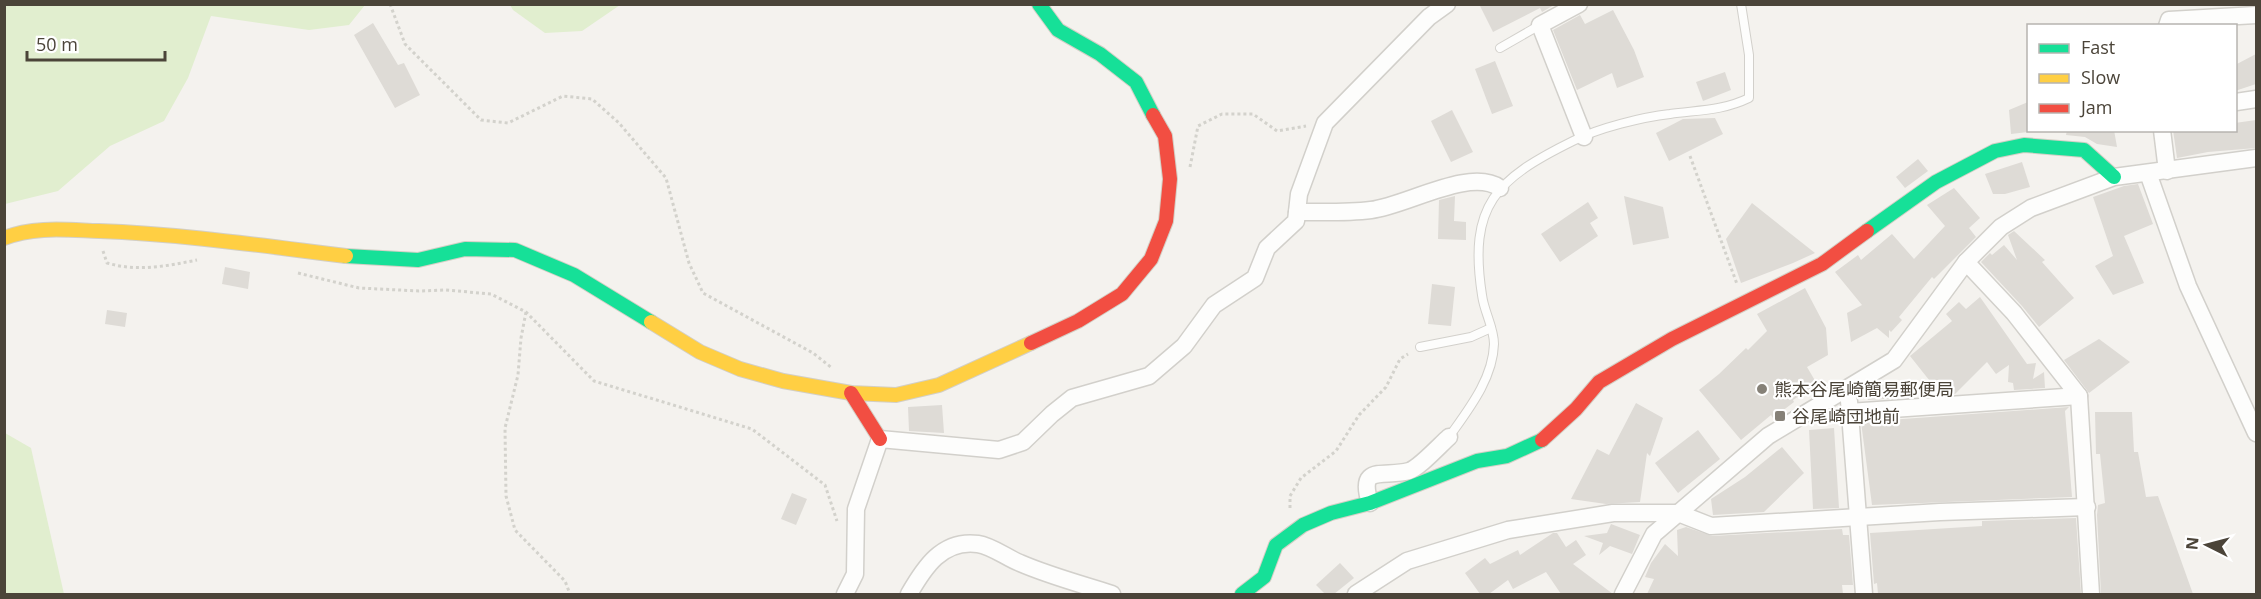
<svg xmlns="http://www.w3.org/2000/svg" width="2261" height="599" viewBox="0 0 2261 599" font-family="'Open Sans','Noto Sans JP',sans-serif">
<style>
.green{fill:#e1eecf}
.building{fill:#dedbd6}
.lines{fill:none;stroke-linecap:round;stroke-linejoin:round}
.lane-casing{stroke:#d2d0cb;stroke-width:10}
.street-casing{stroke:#d2d0cb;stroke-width:19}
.fast-casing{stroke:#d3cfc5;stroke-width:16}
.slow-casing{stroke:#d3cfc5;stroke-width:16}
.jam-casing{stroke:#d3cfc5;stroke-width:16}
.path{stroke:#d3d2cc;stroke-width:3;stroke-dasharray:3 3;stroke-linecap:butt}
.lane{stroke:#fdfdfc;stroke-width:8}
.street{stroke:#fdfdfc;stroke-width:16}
.fast{stroke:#16e098;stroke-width:14}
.slow{stroke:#ffcf43;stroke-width:14}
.jam{stroke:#f24e42;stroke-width:14}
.poi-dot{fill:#868178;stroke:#fff;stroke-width:2}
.labels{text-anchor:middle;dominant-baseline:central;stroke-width:4.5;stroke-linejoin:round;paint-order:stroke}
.poi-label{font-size:18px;fill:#4b4439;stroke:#fff;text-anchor:start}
</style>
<rect width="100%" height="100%" fill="#f4f2ee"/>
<g class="green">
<path d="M 5,4 L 365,4 L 365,5 L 349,25 L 309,30 L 211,16 L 188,78 L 164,121 L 110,146 L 58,191 L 5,204 Z"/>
<path d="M 510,5 L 620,5 L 582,31 L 545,33 L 513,10 Z"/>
<path d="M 5,433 L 31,448 L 64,594 L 5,594 Z"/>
</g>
<g class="building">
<path d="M 1479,4 L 1554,4 L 1554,5 L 1542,12 L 1540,8 L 1493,32 Z"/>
<path d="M 1613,10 L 1634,50 L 1644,77 L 1617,88 L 1612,73 L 1577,90 L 1553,30 L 1580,15 L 1585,24 Z"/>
<path d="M 373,23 L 398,65 L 404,63 L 420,95 L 395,108 L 354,35 Z"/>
<path d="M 2256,54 L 2256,84 L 2235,91 L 2235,65 Z"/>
<path d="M 1495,61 L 1513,106 L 1492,114 L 1475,69 Z"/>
<path d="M 1725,72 L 1731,90 L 1703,101 L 1696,82 Z"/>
<path d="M 2028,102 L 2028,132 L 2011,134 L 2009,110 Z"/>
<path d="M 1452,110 L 1473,152 L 1451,162 L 1431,121 Z"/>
<path d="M 1715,118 L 1723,134 L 1669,161 L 1656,133 L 1683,119 Z"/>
<path d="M 2256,120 L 2256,148 L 2208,152 L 2177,158 L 2173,130 L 2235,130 L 2235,123 Z"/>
<path d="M 2067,130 L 2114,130 L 2117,147 L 2097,144 L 2085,137 L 2066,135 Z"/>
<path d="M 1918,159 L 1928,171 L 1905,188 L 1896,177 Z"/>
<path d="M 2022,162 L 2030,187 L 2005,194 L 1993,194 L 1985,174 Z"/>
<path d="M 2138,184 L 2153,224 L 2124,236 L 2144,283 L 2113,295 L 2095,266 L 2113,256 L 2093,197 L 2124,186 Z"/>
<path d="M 1954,188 L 1980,218 L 1969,228 L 1976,237 L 1934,279 L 1932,277 L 1899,317 L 1902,320 L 1891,332 L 1889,330 L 1889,338 L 1877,328 L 1851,342 L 1847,313 L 1862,305 L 1835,272 L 1858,255 L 1861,260 L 1892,234 L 1914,259 L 1945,226 L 1927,205 Z"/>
<path d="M 1455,196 L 1454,221 L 1466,222 L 1466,240 L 1438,239 L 1439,200 Z"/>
<path d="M 1624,196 L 1663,207 L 1669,238 L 1633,245 Z"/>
<path d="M 1588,202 L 1598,218 L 1590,223 L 1598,236 L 1560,262 L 1541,234 Z"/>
<path d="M 1752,203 L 1815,253 L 1793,263 L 1741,283 L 1726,239 Z"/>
<path d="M 2014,231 L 2045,260 L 2042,262 L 2074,298 L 2039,327 L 2022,306 L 1981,262 L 1990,253 L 1992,255 L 2004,245 L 2017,260 L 2008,235 Z"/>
<path d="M 225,267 L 250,272 L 248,289 L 222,284 Z"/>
<path d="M 1432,284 L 1455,287 L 1451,326 L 1428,324 Z"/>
<path d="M 1805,288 L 1826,328 L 1828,355 L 1807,367 L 1817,384 L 1793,400 L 1794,402 L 1773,418 L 1771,415 L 1741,440 L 1699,390 L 1719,374 L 1746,348 L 1748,350 L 1767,331 L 1757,314 Z"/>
<path d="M 1980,297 L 2027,364 L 2036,363 L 2033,379 L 2044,372 L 2045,388 L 2014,390 L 2013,383 L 2008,382 L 2009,365 L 1996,374 L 1987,362 L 1955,394 L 1941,395 L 1910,356 L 1952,321 L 1946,314 L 1959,302 L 1966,309 Z"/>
<path d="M 107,310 L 127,313 L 125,327 L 105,324 Z"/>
<path d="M 2099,339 L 2130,362 L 2089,393 L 2064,360 Z"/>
<path d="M 1888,383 L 1888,387 L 1900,386 L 1900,398 L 1868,400 L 1867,392 L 1871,392 L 1870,387 Z"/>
<path d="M 1636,403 L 1663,418 L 1650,456 L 1647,453 L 1640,502 L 1606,504 L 1571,499 L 1597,449 L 1609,455 Z"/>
<path d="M 942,405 L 944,433 L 909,431 L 908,407 Z"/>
<path d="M 2069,407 L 2065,411 L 2072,497 L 1872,505 L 1861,422 Z"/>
<path d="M 2095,412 L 2132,412 L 2134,452 L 2138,452 L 2146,497 L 2158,496 L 2193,594 L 2101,594 L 2097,515 L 2098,505 L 2105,503 L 2100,454 L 2096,454 Z"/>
<path d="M 1834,428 L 1839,508 L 1813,509 L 1809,430 Z"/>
<path d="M 1698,430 L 1720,459 L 1678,493 L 1655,463 Z"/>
<path d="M 1782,447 L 1804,473 L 1764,512 L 1713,515 L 1711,499 L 1745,477 Z"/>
<path d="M 792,493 L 807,499 L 796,525 L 781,519 Z"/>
<path d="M 2076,518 L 2081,594 L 1878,594 L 1877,583 L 1874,584 L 1870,533 L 1982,526 L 1982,521 Z"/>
<path d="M 1611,524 L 1640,535 L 1632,554 L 1610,546 L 1599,555 L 1603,543 L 1584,536 L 1607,533 Z"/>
<path d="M 1686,527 L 1712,536 L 1842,529 L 1843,535 L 1849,535 L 1853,585 L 1842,585 L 1843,594 L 1647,594 L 1654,579 L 1645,577 L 1651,563 L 1665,544 L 1678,556 L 1677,530 Z"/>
<path d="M 1553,533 L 1557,533 L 1566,547 L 1576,540 L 1586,555 L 1573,564 L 1613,594 L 1561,594 L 1546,572 L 1513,589 L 1508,580 L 1489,594 L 1480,594 L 1465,573 L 1485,558 L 1490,564 L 1518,550 L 1520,555 Z"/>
<path d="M 1340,563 L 1354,578 L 1334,594 L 1325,594 L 1316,585 Z"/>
</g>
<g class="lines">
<defs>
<g id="lane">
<path d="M 1500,48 L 1540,25"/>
<path d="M 1420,347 L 1471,337 L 1491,328"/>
<path d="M 1449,437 C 1468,410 1493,379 1494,344 C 1494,327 1484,312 1482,295 C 1468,205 1496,179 1573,141 C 1598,128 1643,117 1670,114 C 1698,110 1722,111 1749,98 L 1749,55 L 1741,4"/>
</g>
<g id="street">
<path d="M 1579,4 L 1540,25 L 1584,137"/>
<path d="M 2167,26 L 2169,20 L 2256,15"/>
<path d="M 2236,102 L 2256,99"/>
<path d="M 2162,130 L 2167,171"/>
<path d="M 2148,173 L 2188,286 L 2256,433"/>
<path d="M 1297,212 C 1321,212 1347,213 1371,210 C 1406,206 1470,167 1500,188"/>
<path d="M 1966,262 L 2014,313 L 2079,396 L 2091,594"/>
<path d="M 1849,401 L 1864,594"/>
<path d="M 1849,412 L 2079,396"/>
<path d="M 1370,503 C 1357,463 1385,478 1409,471 C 1419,468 1440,445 1449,437"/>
<path d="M 845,594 L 855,574 L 856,509 L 880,439 L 999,450 L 1023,442 L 1052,414 L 1072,398 L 1149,376 L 1184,346 L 1214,305 L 1255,278 L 1267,248 L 1296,221 L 1299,194 L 1325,123 L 1429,17 L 1447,4"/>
<path d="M 909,594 C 924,568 942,539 978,544 C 992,546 1007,558 1020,563 C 1050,576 1081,584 1112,594"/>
<path d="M 1356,594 L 1407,561 L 1508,530 L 1613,513 L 1678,513 L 1711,526 L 1940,512 L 2087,507"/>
<path d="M 1623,594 L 1654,534 L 1768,436 L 1894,360 L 1966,262 L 2001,227 L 2031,208 L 2114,177 L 2256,158"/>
</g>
<g id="fast">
<path d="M 1039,4 L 1058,30 L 1100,54 L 1136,82 L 1153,115"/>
<path d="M 1867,231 L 1936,182 L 1995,151 L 2024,145 L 2084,150 L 2114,177"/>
<path d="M 346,256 L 418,260 L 465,249 L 515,250 L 574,275 L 651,322"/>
<path d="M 1242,594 L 1264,577 L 1276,545 L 1303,525 L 1331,513 L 1370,503 L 1477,461 L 1507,456 L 1542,440"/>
</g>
<g id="slow">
<path d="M 4,238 C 35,226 67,230 99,231 C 182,234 264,246 346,256"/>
<path d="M 651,322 L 700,352 L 740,369 L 783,381 L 851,393 L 896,395 L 939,385 L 1031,343"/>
</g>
<g id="jam">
<path d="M 1031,343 L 1078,321 L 1122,294 L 1151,259 L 1166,221 L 1170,179 L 1165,136 L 1153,115"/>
<path d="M 851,393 L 880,439"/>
<path d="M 1542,440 L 1576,409 L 1599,382 L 1672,339 L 1822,264 L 1867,231"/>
</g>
</defs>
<use href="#lane" class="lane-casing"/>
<use href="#street" class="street-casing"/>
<use href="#fast" class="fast-casing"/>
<use href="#slow" class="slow-casing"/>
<use href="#jam" class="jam-casing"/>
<g class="path">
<path d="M 390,4 L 405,44 L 481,120 L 508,123 L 563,96 L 592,99 L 619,123 L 666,178 L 689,263 L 703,293 L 813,353 L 832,368"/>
<path d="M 1690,156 L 1737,284"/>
<path d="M 1190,167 L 1198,126 L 1222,114 L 1253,114 L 1277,131 L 1306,126"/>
<path d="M 103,251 L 107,263 C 137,272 167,266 197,260"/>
<path d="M 298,273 L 359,288 L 419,291 L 446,290 L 491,294 L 526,312 L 594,381 L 752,429 L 825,485 L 837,521"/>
<path d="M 526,312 L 521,338 L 518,375 L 505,428 L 506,496 L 515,530 L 565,581 L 570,594"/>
<path d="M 1290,508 L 1290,496 L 1301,478 L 1336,451 L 1359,415 L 1386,387 L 1400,359 L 1408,354"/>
</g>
<use href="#lane" class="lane"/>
<use href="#street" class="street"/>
<use href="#fast" class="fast"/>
<use href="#slow" class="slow"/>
<use href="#jam" class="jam"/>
</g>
<g class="poi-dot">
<circle cx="1762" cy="389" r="6"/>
<rect x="1774" y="410" width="12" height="12" rx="3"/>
</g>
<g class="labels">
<g class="poi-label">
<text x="1774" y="389">熊本谷尾崎簡易郵便局</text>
<text x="1792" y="416">谷尾崎団地前</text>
</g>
</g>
<rect width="2261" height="599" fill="none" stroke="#4b4439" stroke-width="12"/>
<rect x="2027" y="24" width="210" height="108" fill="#ffffff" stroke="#b7b4b0" stroke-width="1.5"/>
<rect x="2039" y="44" width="30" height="9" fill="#16e098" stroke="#b7b4b0" stroke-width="1.5"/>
<text x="2081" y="54" font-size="18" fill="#4b4439">Fast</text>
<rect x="2039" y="74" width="30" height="9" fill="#ffcf43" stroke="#b7b4b0" stroke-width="1.5"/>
<text x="2081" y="84" font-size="18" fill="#4b4439">Slow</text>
<rect x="2039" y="104" width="30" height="9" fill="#f24e42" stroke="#b7b4b0" stroke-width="1.5"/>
<text x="2081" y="114" font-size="18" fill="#4b4439">Jam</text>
<g transform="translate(2207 545) rotate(276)" stroke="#ffffff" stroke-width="4.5" paint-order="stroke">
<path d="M0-4.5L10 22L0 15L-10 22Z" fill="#4b4439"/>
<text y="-9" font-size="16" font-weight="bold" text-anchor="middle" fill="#4b4439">N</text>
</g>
<path d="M27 51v9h138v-9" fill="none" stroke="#4b4439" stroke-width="3"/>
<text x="36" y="51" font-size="18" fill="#4b4439" stroke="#ffffff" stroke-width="4.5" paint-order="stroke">50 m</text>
</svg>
